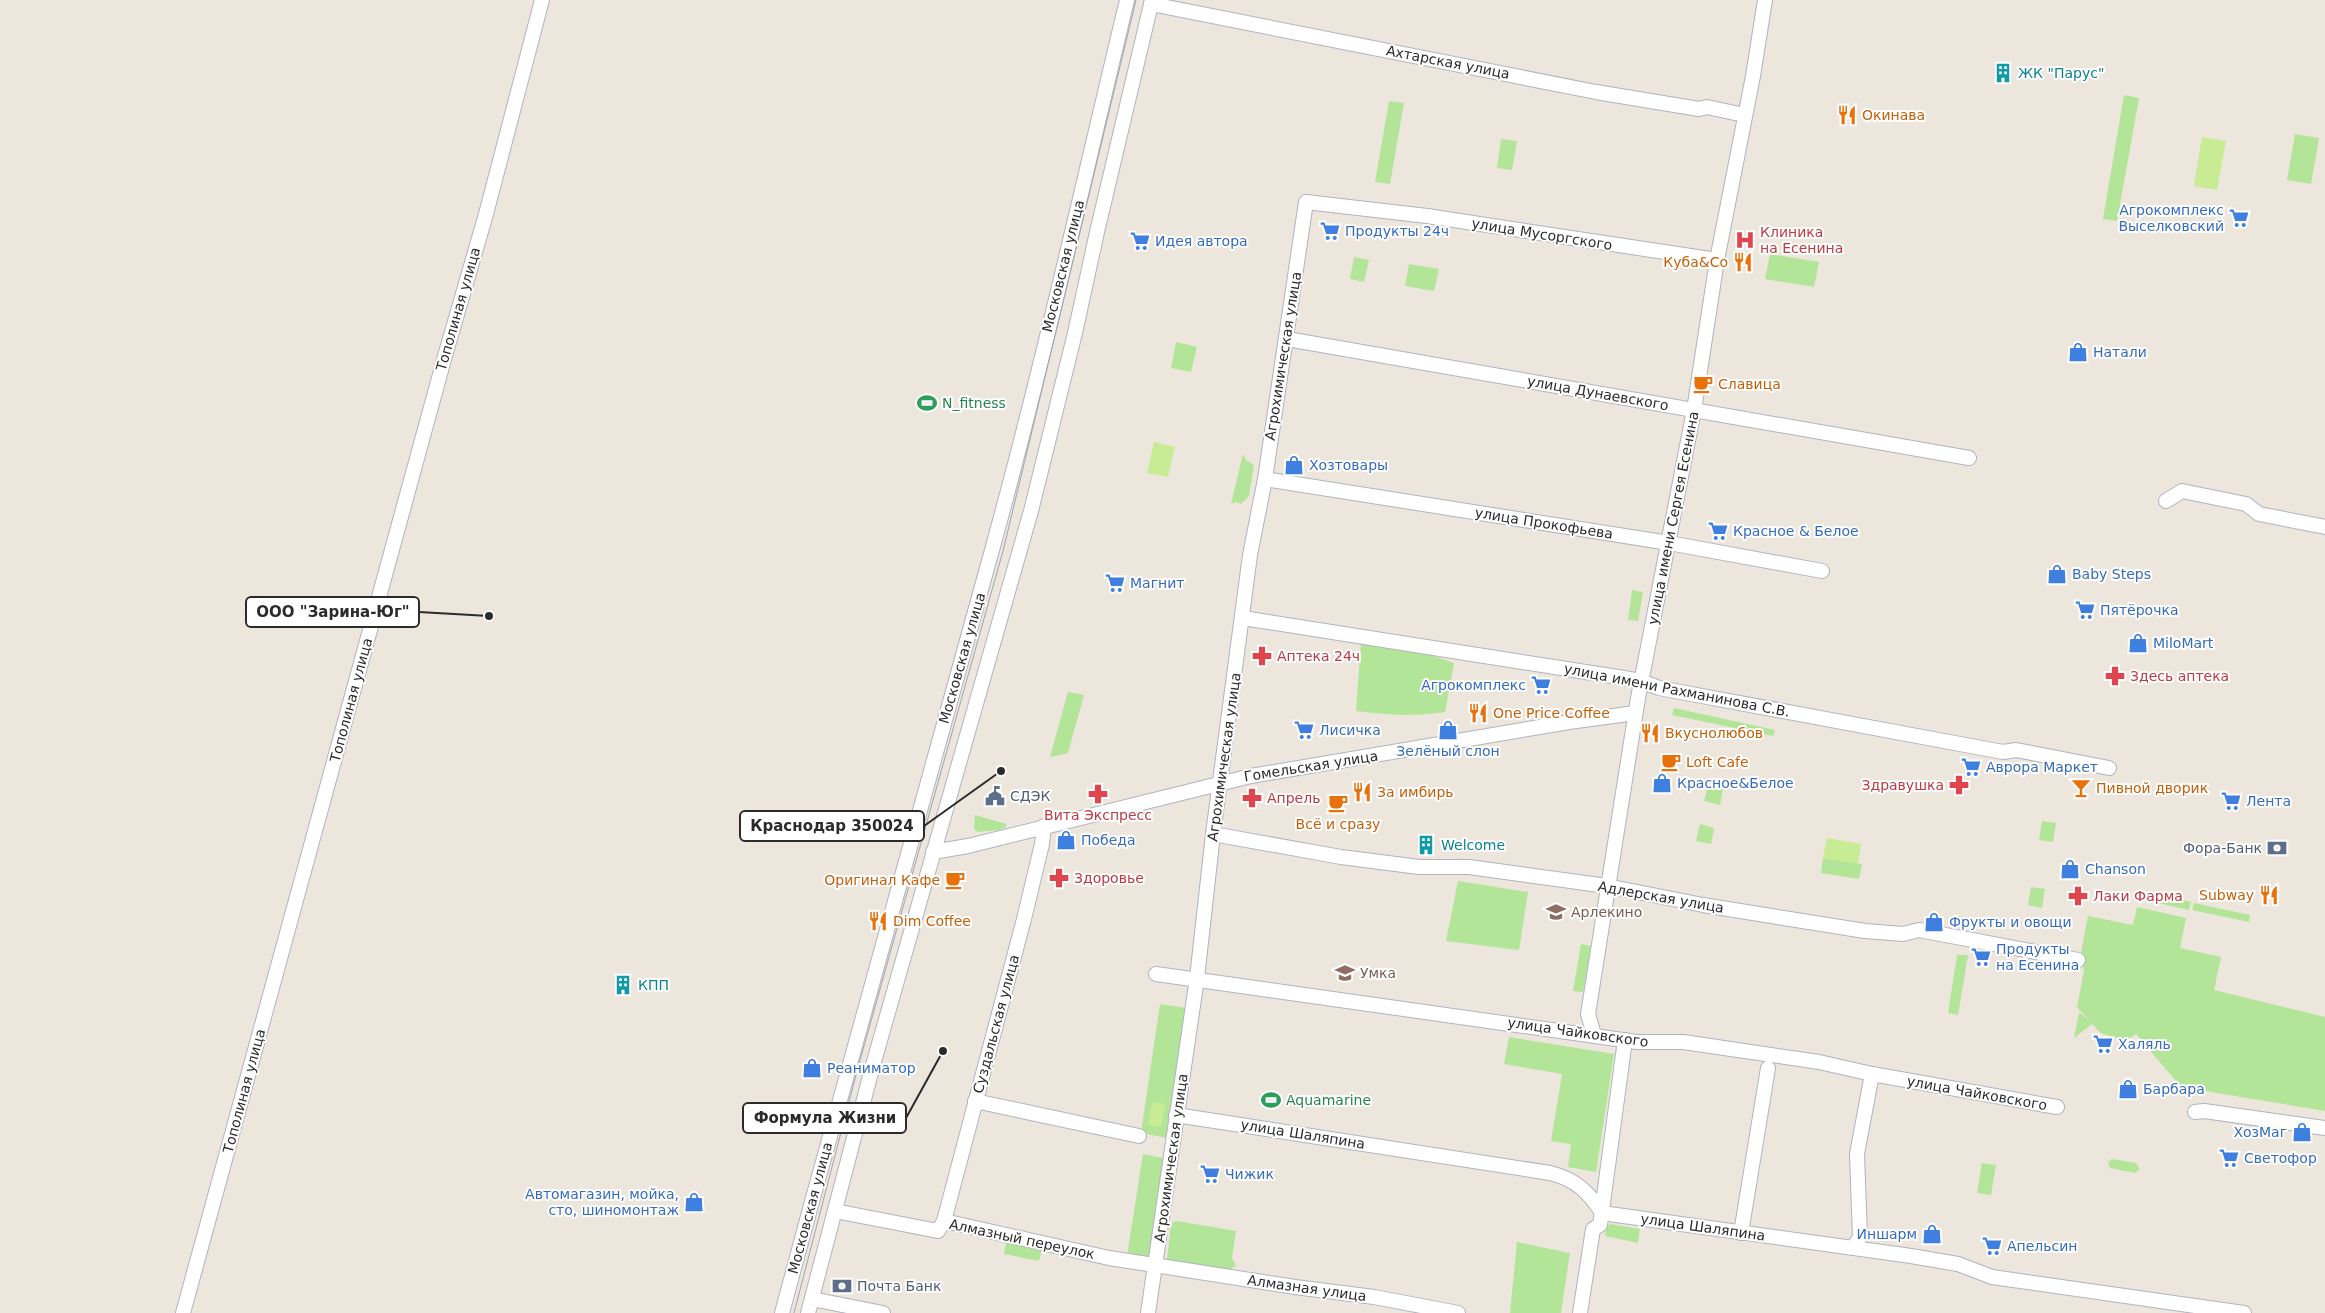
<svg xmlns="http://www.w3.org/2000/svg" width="2325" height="1313" viewBox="0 0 2325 1313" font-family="'DejaVu Sans',sans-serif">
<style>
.green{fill:#b3e598}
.pitch{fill:#c8ec93}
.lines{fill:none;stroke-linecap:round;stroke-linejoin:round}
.minor-casing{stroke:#b1b3bf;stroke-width:16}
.minor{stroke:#fff;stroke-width:14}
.tram{stroke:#9fa3b6;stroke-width:1}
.labels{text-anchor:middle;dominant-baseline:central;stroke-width:4;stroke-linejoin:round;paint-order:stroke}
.street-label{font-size:14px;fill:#2b2b2b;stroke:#fff}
.culture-label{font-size:14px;fill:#0d838f;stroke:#fff;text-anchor:start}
.food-label{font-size:14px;fill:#c56008;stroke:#fff;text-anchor:start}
.shop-label{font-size:14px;fill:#366cbe;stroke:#fff;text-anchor:start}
.health-label{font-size:14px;fill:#be3a42;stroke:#fff;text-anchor:start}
.leisure-label{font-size:14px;fill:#27864d;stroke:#fff;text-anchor:start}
.service-label{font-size:14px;fill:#4e5e75;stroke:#fff;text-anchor:start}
.education-label{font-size:14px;fill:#785e54;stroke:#fff;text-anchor:start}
.leader{fill:none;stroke:#2b2b2b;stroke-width:2}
.callout-dot{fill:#2b2b2b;stroke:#fff;stroke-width:2}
.callout{fill:#fff;stroke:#2b2b2b;stroke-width:2}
.callout-label{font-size:15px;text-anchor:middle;font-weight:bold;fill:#2b2b2b}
</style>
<rect width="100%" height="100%" fill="#ede6dd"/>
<g class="green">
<path d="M 2124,95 L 2139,98 L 2117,221 L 2103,219 Z"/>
<path d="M 1389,101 L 1404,103 L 1390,184 L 1375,182 Z"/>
<path d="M 2295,134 L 2319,138 L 2311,184 L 2287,180 Z"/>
<path d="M 1501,139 L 1517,141 L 1512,170 L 1497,168 Z"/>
<path d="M 1770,254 L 1819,262 L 1814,287 L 1765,279 Z"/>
<path d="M 1354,257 L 1369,260 L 1364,282 L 1350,279 Z"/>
<path d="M 1409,264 L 1439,269 L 1434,291 L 1405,286 Z"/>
<path d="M 1176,342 L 1197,347 L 1191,372 L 1171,368 Z"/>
<path d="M 1243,454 L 1246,460 L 1254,465 L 1249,496 L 1241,504 L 1236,502 L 1231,504 Z"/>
<path d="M 1632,590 L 1643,592 L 1638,621 L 1628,620 Z"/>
<path d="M 1361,641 L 1414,649 L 1454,663 L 1445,712 C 1415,717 1387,715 1356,711 Z"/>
<path d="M 1068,692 L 1084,695 L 1068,753 L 1050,757 Z"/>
<path d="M 1674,708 L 1775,730 L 1773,736 L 1672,715 Z"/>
<path d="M 1708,785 L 1723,789 L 1720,805 L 1704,801 Z"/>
<path d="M 975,815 L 1006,824 L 1006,827 L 999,830 L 977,832 L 974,828 Z"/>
<path d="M 2042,821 L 2056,823 L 2053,842 L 2039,840 Z"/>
<path d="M 1700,824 L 1714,828 L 1711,844 L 1696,841 Z"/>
<path d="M 1823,858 L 1862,864 L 1859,879 L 1821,873 Z"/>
<path d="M 1458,881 L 1528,892 L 1519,950 L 1446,941 Z"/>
<path d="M 2031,887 L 2045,889 L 2042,908 L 2028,905 Z"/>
<path d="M 2146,892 L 2191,902 L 2189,910 L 2145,900 Z"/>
<path d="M 2194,903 L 2250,915 L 2249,922 L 2192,910 Z"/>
<path d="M 2137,907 L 2186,918 L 2180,948 L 2221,957 L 2214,990 L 2325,1017 L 2325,1111 L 2181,1087 L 2136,1034 L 2125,1041 L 2101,1033 L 2092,1024 L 2074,1038 L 2079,1012 L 2090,1022 L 2077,1007 L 2084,970 L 2080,958 L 2088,916 L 2133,925 Z"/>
<path d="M 1581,944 L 1591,946 L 1583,992 L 1573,991 Z"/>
<path d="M 1957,955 L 1968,955 L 1958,1015 L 1948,1013 Z"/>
<path d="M 1160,1004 L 1186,1008 L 1167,1138 L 1141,1133 Z"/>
<path d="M 1509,1037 L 1614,1054 L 1596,1172 L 1568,1167 L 1571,1144 L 1551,1141 L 1562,1074 L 1504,1064 Z"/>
<path d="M 1143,1154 L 1168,1159 L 1150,1260 L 1127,1256 Z"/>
<path d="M 2112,1159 L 2136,1163 L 2140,1169 L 2135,1173 L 2110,1168 L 2108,1162 Z"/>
<path d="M 1982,1163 L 1996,1165 L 1991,1195 L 1977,1193 Z"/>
<path d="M 1177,1221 L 1236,1231 L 1232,1258 L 1236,1266 L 1219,1275 L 1176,1267 L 1167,1260 L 1171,1223 Z"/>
<path d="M 1610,1224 L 1640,1229 L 1638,1243 L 1605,1236 L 1607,1227 Z"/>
<path d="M 1006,1242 L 1042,1249 L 1039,1261 L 1004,1254 Z"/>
<path d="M 1517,1242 L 1570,1253 L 1561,1313 L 1510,1313 Z"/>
</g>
<g class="pitch">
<path d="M 2202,137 L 2226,141 L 2217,190 L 2194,186 Z"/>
<path d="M 1154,442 L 1175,447 L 1168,477 L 1147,473 Z"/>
<path d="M 1827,838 L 1861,844 L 1858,864 L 1823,858 Z"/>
<path d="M 1152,1102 L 1166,1104 L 1161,1127 L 1148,1125 Z"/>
</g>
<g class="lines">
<defs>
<g id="minor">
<path d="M 1151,4 L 1596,92 L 1699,109 L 1707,107 L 1744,115"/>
<path d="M 1287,339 L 1969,458"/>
<path d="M 1265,479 L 1669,543 L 1822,571"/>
<path d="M 2166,501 L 2182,491 L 2246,504 L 2259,514 L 2325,527"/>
<path d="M 1243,618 L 1624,678 L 1641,681 L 1659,688 L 2003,752 L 2016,750 L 2109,768"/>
<path d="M 1213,834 L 1341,857 L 1419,867 L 1469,867 L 1607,886 L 1703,905 L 1865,931 L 1903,934 L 1919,930 L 2078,960"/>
<path d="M 933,852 L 968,846 L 1251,776 L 1569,722 L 1635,713"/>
<path d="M 1156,974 L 1637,1042 L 1683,1042 L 1819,1062 L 1872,1074 L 2057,1107"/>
<path d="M 1594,1035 L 1588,1014 L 1638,698 L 1694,410 L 1717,260 L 1753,76 L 1765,0"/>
<path d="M 975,1101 L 1139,1136"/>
<path d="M 2195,1112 L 2204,1111 L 2325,1128"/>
<path d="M 1176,1115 L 1550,1173 C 1575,1179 1589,1192 1602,1213 L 1911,1256 L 1958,1264 L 1992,1277 L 2244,1313"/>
<path d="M 835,1211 L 938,1231 L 944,1221 L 1024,919 L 1042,844 L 1044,826"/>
<path d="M 944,1221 L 1109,1258 L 1295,1287 L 1374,1297 L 1458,1313"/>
<path d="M 1741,1233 L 1768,1068"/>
<path d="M 1853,1248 L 1860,1237 L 1857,1154 L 1872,1074"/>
<path d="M 812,1299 L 883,1313"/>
<path d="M 183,1313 L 445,356 L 486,214 L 542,0"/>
<path d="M 782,1313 C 850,1058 922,804 992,550 C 1042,368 1083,183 1127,0"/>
<path d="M 808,1313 L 873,1065 L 1031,511 L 1075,333 L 1097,232 L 1152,0"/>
<path d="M 1148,1313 L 1197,978 L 1213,834 L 1250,555 L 1265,479 L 1306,202 L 1427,216 L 1717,260"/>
<path d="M 1580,1313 L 1593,1229 L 1600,1225 L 1625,1040"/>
</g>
</defs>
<use href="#minor" class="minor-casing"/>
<use href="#minor" class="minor"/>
<path class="tram" d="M 794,1313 L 857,1071 L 1003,551 L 1136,0"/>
</g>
<defs>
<symbol id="building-bare" viewBox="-9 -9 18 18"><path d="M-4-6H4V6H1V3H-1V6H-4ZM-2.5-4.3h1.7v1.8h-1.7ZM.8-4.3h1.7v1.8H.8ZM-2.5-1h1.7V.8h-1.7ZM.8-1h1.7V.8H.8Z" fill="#0f9aa8" stroke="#fff" stroke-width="2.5" paint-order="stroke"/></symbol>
<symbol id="restaurant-bare" viewBox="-9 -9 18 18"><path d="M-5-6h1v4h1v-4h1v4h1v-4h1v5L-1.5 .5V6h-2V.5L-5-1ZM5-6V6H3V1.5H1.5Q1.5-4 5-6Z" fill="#e8710a" stroke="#fff" stroke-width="2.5" paint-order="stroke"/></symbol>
<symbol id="supermarket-bare" viewBox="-9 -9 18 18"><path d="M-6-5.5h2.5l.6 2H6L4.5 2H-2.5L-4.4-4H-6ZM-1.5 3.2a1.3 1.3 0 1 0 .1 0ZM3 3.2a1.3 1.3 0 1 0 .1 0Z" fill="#3f7fe0" stroke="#fff" stroke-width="2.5" paint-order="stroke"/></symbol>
<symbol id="hospital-bare" viewBox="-9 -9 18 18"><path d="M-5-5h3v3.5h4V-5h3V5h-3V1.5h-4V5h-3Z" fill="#e0444e" stroke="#fff" stroke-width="2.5" paint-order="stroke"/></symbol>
<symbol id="shop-bare" viewBox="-9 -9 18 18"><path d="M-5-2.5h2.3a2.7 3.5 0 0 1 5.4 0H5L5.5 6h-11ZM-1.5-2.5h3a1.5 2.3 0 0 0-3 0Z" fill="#3f7fe0" stroke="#fff" stroke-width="2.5" paint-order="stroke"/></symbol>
<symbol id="cafe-bare" viewBox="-9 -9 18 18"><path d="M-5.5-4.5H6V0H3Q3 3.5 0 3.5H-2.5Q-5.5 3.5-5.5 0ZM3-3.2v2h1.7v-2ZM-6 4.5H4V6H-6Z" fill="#e8710a" stroke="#fff" stroke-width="2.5" paint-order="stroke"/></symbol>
<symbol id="stadium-bare" viewBox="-9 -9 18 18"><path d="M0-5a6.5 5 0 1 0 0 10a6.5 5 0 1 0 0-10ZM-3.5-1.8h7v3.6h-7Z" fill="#2e9e5b" stroke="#fff" stroke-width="2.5" paint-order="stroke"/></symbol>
<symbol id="pharmacy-bare" viewBox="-9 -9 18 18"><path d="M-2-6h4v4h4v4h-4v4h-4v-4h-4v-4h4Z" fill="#e0444e" stroke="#fff" stroke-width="2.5" paint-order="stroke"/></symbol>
<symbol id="bar-bare" viewBox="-9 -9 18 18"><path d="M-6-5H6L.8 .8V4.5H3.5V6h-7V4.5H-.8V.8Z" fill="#e8710a" stroke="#fff" stroke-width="2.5" paint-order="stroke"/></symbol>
<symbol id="civic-bare" viewBox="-9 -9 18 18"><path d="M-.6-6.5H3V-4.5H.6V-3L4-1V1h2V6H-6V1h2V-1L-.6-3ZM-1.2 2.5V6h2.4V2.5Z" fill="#5c6f8a" stroke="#fff" stroke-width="2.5" paint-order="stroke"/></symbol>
<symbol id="bank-bare" viewBox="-9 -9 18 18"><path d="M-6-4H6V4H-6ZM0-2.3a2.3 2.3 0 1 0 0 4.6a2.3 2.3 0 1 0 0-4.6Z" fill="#5c6f8a" stroke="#fff" stroke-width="2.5" paint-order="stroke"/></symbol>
<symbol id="school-bare" viewBox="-9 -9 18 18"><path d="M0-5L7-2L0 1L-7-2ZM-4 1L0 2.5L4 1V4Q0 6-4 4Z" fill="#8d6e63" stroke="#fff" stroke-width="2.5" paint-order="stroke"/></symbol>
</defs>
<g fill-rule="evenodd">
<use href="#building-bare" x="1989" y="59" width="28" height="28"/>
<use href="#restaurant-bare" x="1833" y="101" width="28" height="28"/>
<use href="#supermarket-bare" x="2225" y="204" width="28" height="28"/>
<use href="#supermarket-bare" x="1316" y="217" width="28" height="28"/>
<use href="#hospital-bare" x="1731" y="226" width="28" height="28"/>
<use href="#supermarket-bare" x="1126" y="227" width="28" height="28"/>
<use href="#restaurant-bare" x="1729" y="248" width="28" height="28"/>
<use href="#shop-bare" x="2064" y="338" width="28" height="28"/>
<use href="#cafe-bare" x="1689" y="370" width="28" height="28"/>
<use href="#stadium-bare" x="913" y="389" width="28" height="28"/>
<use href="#shop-bare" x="1280" y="451" width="28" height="28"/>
<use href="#supermarket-bare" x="1704" y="517" width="28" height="28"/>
<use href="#shop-bare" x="2043" y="560" width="28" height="28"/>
<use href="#supermarket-bare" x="1101" y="569" width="28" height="28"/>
<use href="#supermarket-bare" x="2071" y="596" width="28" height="28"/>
<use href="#shop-bare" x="2124" y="629" width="28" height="28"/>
<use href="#pharmacy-bare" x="1248" y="642" width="28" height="28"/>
<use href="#pharmacy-bare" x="2101" y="662" width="28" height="28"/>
<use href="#supermarket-bare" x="1527" y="671" width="28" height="28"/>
<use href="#restaurant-bare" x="1464" y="699" width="28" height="28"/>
<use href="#supermarket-bare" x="1290" y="716" width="28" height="28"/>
<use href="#shop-bare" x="1434" y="716" width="28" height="28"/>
<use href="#restaurant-bare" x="1636" y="719" width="28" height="28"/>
<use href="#cafe-bare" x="1657" y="748" width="28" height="28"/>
<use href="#supermarket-bare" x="1957" y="753" width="28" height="28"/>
<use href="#shop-bare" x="1648" y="769" width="28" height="28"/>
<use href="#pharmacy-bare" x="1945" y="771" width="28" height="28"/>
<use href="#bar-bare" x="2067" y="774" width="28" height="28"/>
<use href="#restaurant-bare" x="1348" y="778" width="28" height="28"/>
<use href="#pharmacy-bare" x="1084" y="780" width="28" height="28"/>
<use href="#civic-bare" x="981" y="782" width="28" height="28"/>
<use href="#pharmacy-bare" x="1238" y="784" width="28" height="28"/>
<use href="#supermarket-bare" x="2217" y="787" width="28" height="28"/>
<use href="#cafe-bare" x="1324" y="789" width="28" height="28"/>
<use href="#shop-bare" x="1052" y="826" width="28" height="28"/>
<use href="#building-bare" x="1412" y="831" width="28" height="28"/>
<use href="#bank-bare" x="2263" y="834" width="28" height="28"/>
<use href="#shop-bare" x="2056" y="855" width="28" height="28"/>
<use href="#pharmacy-bare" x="1045" y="864" width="28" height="28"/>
<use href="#cafe-bare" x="941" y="866" width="28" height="28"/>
<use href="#restaurant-bare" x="2255" y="881" width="28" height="28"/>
<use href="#pharmacy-bare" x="2064" y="882" width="28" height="28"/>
<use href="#school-bare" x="1542" y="898" width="28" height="28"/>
<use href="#restaurant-bare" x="864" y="907" width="28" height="28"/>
<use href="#shop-bare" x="1920" y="908" width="28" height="28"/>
<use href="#supermarket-bare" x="1967" y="943" width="28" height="28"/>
<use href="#school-bare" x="1331" y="959" width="28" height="28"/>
<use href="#building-bare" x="609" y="971" width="28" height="28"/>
<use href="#supermarket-bare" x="2089" y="1030" width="28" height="28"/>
<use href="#shop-bare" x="798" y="1054" width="28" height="28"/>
<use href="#shop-bare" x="2114" y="1075" width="28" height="28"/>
<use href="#stadium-bare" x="1257" y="1086" width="28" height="28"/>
<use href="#shop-bare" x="2288" y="1118" width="28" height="28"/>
<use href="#supermarket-bare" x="2215" y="1144" width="28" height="28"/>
<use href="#supermarket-bare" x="1196" y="1160" width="28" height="28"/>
<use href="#shop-bare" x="680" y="1188" width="28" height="28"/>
<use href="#shop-bare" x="1918" y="1220" width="28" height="28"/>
<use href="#supermarket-bare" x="1978" y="1232" width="28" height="28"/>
<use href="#bank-bare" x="828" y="1272" width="28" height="28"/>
</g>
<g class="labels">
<g class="street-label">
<text transform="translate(1448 62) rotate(11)">Ахтарская улица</text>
<text transform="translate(1542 234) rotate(9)">улица Мусоргского</text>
<text transform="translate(1063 266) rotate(-76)">Московская улица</text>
<text transform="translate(458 309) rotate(-74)">Тополиная улица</text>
<text transform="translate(1283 356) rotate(-81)">Агрохимическая улица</text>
<text transform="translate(1598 393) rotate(10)">улица Дунаевского</text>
<text transform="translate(1673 518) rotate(-79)">улица имени Сергея Есенина</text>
<text transform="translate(1544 523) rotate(9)">улица Прокофьева</text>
<text transform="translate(962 658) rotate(-74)">Московская улица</text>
<text transform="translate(1677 690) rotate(11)">улица имени Рахманинова С.В.</text>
<text transform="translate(351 700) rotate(-75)">Тополиная улица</text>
<text transform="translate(1224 757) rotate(-82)">Агрохимическая улица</text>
<text transform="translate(1311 766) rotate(-9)">Гомельская улица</text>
<text transform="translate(1661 897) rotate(10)">Адлерская улица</text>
<text transform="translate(996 1024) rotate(-75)">Суздальская улица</text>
<text transform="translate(1578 1032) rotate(8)">улица Чайковского</text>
<text transform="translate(244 1091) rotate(-75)">Тополиная улица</text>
<text transform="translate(1977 1093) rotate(10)">улица Чайковского</text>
<text transform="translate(1303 1134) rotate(9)">улица Шаляпина</text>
<text transform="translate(1171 1158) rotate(-82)">Агрохимическая улица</text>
<text transform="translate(810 1208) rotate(-75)">Московская улица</text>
<text transform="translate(1703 1227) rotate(8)">улица Шаляпина</text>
<text transform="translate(1022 1239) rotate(12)">Алмазный переулок</text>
<text transform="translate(1307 1288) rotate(8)">Алмазная улица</text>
</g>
<g class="culture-label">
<text x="2018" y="73">ЖК "Парус"</text>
<text x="1441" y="845">Welcome</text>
<text x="638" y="985">КПП</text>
</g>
<g class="food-label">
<text x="1862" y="115">Окинава</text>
<text x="1728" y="262" text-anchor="end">Куба&amp;Co</text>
<text x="1718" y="384">Славица</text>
<text x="1493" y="713">One Price Coffee</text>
<text x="1665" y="733">Вкуснолюбов</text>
<text x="1686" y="762">Loft Cafe</text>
<text x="2096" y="788">Пивной дворик</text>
<text x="1377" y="792">За имбирь</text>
<text x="1338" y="824" text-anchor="middle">Всё и сразу</text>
<text x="940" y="880" text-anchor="end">Оригинал Кафе</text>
<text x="2254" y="895" text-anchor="end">Subway</text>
<text x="893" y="921">Dim Coffee</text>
</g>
<g class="shop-label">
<text x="2224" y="210" text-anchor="end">Агрокомплекс<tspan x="2224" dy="16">Выселковский</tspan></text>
<text x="1345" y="231">Продукты 24ч</text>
<text x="1155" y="241">Идея автора</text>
<text x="2093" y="352">Натали</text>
<text x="1309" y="465">Хозтовары</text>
<text x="1733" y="531">Красное &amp; Белое</text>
<text x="2072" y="574">Baby Steps</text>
<text x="1130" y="583">Магнит</text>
<text x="2100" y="610">Пятёрочка</text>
<text x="2153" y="643">MiloMart</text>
<text x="1526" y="685" text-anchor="end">Агрокомплекс</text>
<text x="1319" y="730">Лисичка</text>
<text x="1448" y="751" text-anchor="middle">Зелёный слон</text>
<text x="1986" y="767">Аврора Маркет</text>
<text x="1677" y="783">Красное&amp;Белое</text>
<text x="2246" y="801">Лента</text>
<text x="1081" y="840">Победа</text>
<text x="2085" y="869">Chanson</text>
<text x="1949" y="922">Фрукты и овощи</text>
<text x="1996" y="949">Продукты<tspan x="1996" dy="16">на Есенина</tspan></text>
<text x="2118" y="1044">Халяль</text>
<text x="827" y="1068">Реаниматор</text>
<text x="2143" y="1089">Барбара</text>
<text x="2287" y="1132" text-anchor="end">ХозМаг</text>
<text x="2244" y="1158">Светофор</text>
<text x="1225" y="1174">Чижик</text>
<text x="679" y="1194" text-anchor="end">Автомагазин, мойка,<tspan x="679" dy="16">сто, шиномонтаж</tspan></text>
<text x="1917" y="1234" text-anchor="end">Иншарм</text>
<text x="2007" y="1246">Апельсин</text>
</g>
<g class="health-label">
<text x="1760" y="232">Клиника<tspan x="1760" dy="16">на Есенина</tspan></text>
<text x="1277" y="656">Аптека 24ч</text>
<text x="2130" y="676">Здесь аптека</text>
<text x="1944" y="785" text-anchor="end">Здравушка</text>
<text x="1267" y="798">Апрель</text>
<text x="1098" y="815" text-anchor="middle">Вита Экспресс</text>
<text x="1074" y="878">Здоровье</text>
<text x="2093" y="896">Лаки Фарма</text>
</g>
<g class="leisure-label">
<text x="942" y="403">N_fitness</text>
<text x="1286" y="1100">Aquamarine</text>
</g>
<g class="service-label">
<text x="1010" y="796">СДЭК</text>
<text x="2262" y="848" text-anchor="end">Фора-Банк</text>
<text x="857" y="1286">Почта Банк</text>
</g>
<g class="education-label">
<text x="1571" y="912">Арлекино</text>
<text x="1360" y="973">Умка</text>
</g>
</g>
<path class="leader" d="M489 616L419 612M1001 771L924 826M943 1051L906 1118"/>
<g class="callout-dot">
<circle cx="489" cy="616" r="5"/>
<circle cx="1001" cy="771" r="5"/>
<circle cx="943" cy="1051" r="5"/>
</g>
<g class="callout">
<rect x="246" y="597" width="173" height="30" rx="5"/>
<rect x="740" y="811" width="184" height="30" rx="5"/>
<rect x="743" y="1103" width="163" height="30" rx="5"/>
</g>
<g class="callout-label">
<text x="333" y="617">ООО "Зарина-Юг"</text>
<text x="832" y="831">Краснодар 350024</text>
<text x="825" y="1123">Формула Жизни</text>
</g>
</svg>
